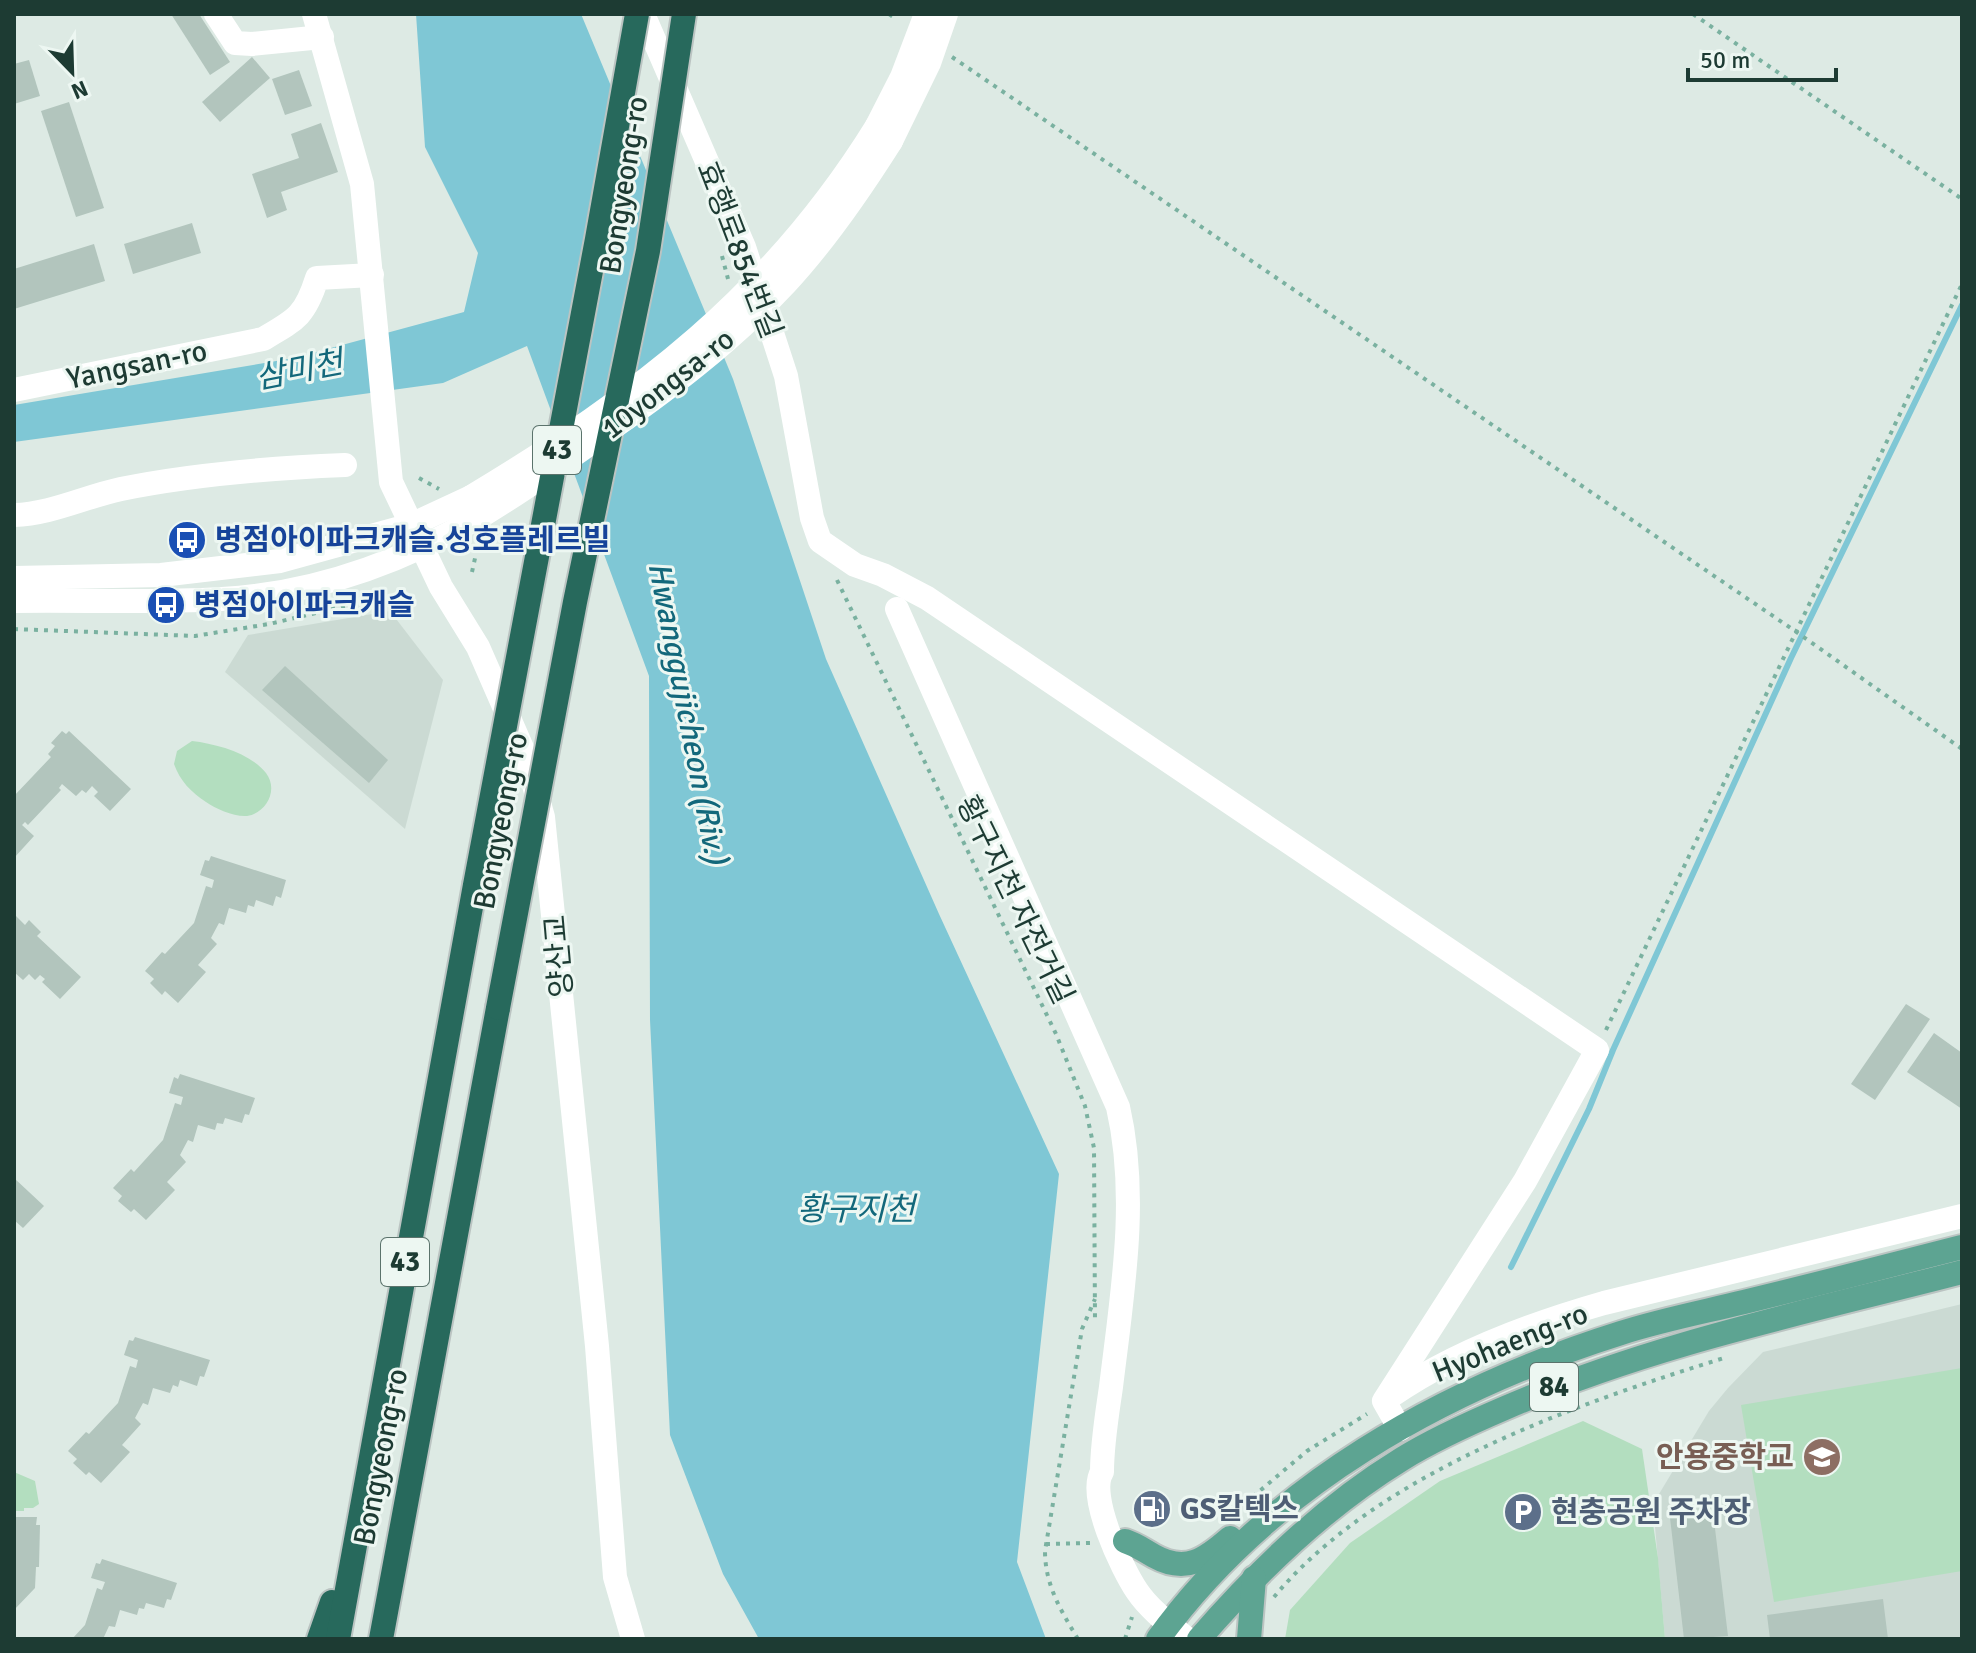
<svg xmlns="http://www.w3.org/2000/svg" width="1976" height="1653" viewBox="0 0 1976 1653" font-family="Signika,'Noto Sans KR',sans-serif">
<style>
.built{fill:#cbdad3}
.green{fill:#b3debf}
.water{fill:#7fc7d5}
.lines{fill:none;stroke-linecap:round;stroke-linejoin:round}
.stream{stroke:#7fc7d5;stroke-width:6}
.building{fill:#b2c5bd}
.major-casing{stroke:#bbc4c2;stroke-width:28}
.highway-casing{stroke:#bbc4c2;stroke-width:28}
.path{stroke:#7ab1a0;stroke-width:4;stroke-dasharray:4 6;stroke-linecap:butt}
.minor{stroke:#fff;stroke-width:24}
.major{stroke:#5da492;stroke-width:24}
.highway{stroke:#27695c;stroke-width:24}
.highway-bridge-casing{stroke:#bbc4c2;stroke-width:28;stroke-linecap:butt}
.minor-bridge{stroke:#fff;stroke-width:24}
.highway-bridge{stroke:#27695c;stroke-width:24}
.labels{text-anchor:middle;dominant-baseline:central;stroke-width:6;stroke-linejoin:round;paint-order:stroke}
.shield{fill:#edf7f2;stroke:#5b736c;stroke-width:2}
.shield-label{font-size:28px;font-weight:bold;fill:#1d3b33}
.street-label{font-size:30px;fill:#1d3b33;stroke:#edf7f2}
.transit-label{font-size:30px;font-weight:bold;fill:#164399;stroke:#edf7f2;text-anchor:start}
.education-label{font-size:30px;font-weight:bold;fill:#785e54;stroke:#edf7f2;text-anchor:end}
.service-label{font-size:30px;font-weight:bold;fill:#4e5e75;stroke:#edf7f2;text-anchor:start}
.water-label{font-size:32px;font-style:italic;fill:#13687b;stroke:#edf7f2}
</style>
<rect width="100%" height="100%" fill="#ddeae4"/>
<g class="built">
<path d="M 390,611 L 443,680 L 405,829 L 225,672 L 248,635 Z"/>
<path d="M 1962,1304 L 1962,1639 L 1665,1639 L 1653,1504 L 1709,1411 L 1728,1388 L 1763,1352 Z"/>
</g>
<g class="green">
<path d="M 192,741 C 217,744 250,753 266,773 C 279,790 266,813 247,816 C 234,817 216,809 206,802 C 191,792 180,781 174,764 L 177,751 Z"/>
<path d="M 1962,1368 L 1962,1571 L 1774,1602 L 1741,1405 Z"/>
<path d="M 1583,1421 L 1642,1449 L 1658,1558 L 1665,1639 L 1285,1639 L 1290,1610 L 1350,1543 L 1440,1481 Z"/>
<path d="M 14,1472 L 35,1481 L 39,1504 L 33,1508 L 24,1508 L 24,1511 L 14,1511 Z"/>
</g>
<path class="water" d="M 416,14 L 581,14 L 733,379 L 826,659 L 939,914 L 1059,1174 L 1017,1562 L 1046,1639 L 759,1639 L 723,1574 L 670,1435 L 650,1020 L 649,676 L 527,346 L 443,383 L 14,442 L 14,405 L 294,358 L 464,312 L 478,253 L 425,147 Z"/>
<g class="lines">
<path class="stream" d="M 1511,1267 L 1589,1109 L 1613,1050 L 1791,658 L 1962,305"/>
</g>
<g class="building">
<path d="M 171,14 L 199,14 L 230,62 L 210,75 Z"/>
<path d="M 252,57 L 270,78 L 220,122 L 202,102 Z"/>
<path d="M 29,60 L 40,96 L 14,104 L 14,64 Z"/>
<path d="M 299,70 L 312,106 L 285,115 L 272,79 Z"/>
<path d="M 69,102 L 104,208 L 76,217 L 41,111 Z"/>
<path d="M 321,123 L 338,172 L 281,192 L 287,210 L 267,218 L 252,174 L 299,158 L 291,134 Z"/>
<path d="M 192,223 L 201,253 L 133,274 L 124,244 Z"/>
<path d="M 94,244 L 105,281 L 14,309 L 14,269 Z"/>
<path d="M 285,666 L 388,760 L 369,783 L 262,690 Z"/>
<path d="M 62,731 L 66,734 L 69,731 L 131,789 L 110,811 L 94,796 L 98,792 L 92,786 L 86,793 L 82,790 L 76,796 L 62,784 L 59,788 L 61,790 L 28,825 L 25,822 L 22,825 L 34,836 L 14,858 L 14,796 L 51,757 L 48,754 L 55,746 L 51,743 Z"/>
<path d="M 211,856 L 286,880 L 281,898 L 276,896 L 273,906 L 256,900 L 254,907 L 248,905 L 246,913 L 229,908 L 224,925 L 219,923 L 211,938 L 217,944 L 198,965 L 206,972 L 178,1003 L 165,991 L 162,995 L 150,983 L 154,979 L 145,971 L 162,952 L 165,954 L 194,923 L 206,886 L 212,888 L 214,880 L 200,875 L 205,860 L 209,861 Z"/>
<path d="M 16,916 L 25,925 L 29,920 L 41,932 L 37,936 L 81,977 L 60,999 L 42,982 L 45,979 L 40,975 L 35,980 L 29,974 L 23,980 L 14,972 Z"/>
<path d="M 1906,1004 L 1930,1019 L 1875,1100 L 1851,1084 Z"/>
<path d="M 1934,1033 L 1962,1053 L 1962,1109 L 1907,1072 Z"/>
<path d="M 180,1074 L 255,1098 L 249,1115 L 245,1114 L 242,1123 L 225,1118 L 223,1124 L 217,1123 L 215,1130 L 198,1125 L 193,1142 L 188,1140 L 180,1155 L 186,1162 L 167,1182 L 175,1190 L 146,1220 L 134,1209 L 131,1212 L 118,1201 L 122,1196 L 113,1188 L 131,1169 L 134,1172 L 163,1140 L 175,1103 L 181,1105 L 183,1097 L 169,1093 L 174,1077 L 178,1079 Z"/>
<path d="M 14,1178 L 44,1206 L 23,1228 L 14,1220 Z"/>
<path d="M 135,1337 L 210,1360 L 204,1377 L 200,1376 L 197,1386 L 180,1380 L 178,1387 L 173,1385 L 170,1393 L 153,1388 L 148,1405 L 143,1403 L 135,1418 L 141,1424 L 122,1445 L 130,1452 L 101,1483 L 89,1472 L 86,1475 L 73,1463 L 77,1459 L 68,1451 L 86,1432 L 89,1434 L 118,1403 L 130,1366 L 136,1368 L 138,1360 L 124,1355 L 129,1340 L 133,1341 Z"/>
<path d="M 1693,1506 L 1694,1514 L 1713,1512 L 1728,1636 L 1684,1639 L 1669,1509 Z"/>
<path d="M 14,1517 L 37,1517 L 36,1525 L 40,1525 L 39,1567 L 36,1567 L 35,1588 L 14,1610 Z"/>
<path d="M 102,1559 L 177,1583 L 171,1600 L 167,1599 L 164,1608 L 146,1603 L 144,1609 L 139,1608 L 137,1615 L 120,1610 L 115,1627 L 109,1626 L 103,1639 L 72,1639 L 85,1625 L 97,1588 L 102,1590 L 105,1582 L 91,1578 L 96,1563 L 100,1564 Z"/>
<path d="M 1883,1599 L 1888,1639 L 1770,1639 L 1767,1615 Z"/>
</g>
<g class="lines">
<defs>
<g id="major">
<path d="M 1125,1541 C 1137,1545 1143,1550 1154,1556 C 1186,1574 1206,1559 1230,1538"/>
<path d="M 1158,1639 C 1269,1486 1443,1389 1621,1333 C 1661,1320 1703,1312 1744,1302 C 1817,1284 1889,1266 1962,1247"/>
<path d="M 1199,1639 C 1259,1570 1324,1507 1402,1459 C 1434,1439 1470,1423 1505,1408 C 1652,1344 1808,1312 1962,1272"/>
<path d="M 1249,1639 L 1254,1578"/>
</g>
<g id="highway">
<path d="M 319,1639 L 332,1602"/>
<path d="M 338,1639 L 475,885"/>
<path d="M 381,1639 L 498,1008"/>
</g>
</defs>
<use href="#major" class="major-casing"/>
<use href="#highway" class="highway-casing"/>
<g class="path">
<path d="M 889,14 L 895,18"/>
<path d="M 1693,14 L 1962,199"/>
<path d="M 952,57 L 1795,631 L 1962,749"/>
<path d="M 722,256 L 728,279"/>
<path d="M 419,478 L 439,489"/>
<path d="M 472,572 L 477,549"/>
<path d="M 837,580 L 1056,1034 L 1085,1106 L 1094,1148 L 1095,1322"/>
<path d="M 14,629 L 195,636 L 269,624 L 384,597 L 412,602"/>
<path d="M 1606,1030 L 1962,284"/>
<path d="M 1230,1516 L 1307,1451 L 1367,1414"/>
<path d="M 1046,1544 L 1090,1543"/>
<path d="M 1274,1597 C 1378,1472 1576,1404 1727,1357"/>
<path d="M 1078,1639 C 1061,1611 1045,1585 1045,1551 L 1082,1329 L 1095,1299"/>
<path d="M 1125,1639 L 1132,1617"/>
</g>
<g class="minor">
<path d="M 216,14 L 235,43 L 252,44 L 322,37"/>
<path d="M 314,14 L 362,184 L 391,482 L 441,587 L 478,647 L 526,757 L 543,817 L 597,1346 L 615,1577 L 633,1639"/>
<path d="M 643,14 L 744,247 L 786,376 L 812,518 L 820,541 L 855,565 L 883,575 L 927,598 L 1597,1050 L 1525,1181 L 1384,1401 L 1400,1429"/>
<path d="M 877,126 L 902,77 L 926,14"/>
<path d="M 891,141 L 929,63 L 946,14"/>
<path d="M 14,390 L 263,339 C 296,320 305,316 317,278 L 372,275"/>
<path d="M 14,515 C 51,514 84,497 121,489 C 195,474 270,468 345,465"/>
<path d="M 14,578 L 161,575 L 280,561 L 411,525 L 471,497"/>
<path d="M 14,601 C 83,600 153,603 222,599 C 314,594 402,562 481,516"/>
<path d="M 897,609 L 1118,1107 C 1139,1198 1122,1295 1111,1387 C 1107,1415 1102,1444 1102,1472 C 1087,1495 1122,1569 1137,1591 C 1149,1609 1170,1625 1187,1639"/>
<path d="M 1391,1396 C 1451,1354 1534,1323 1604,1303 L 1962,1216"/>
</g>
<use href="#major" class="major"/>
<use href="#highway" class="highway"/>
<defs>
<g id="highway-bridge">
<path d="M 475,885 L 597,239 L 637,14"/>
<path d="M 498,1008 L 575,602 L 648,251 L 684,14"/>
</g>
</defs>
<use href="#highway-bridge" class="highway-bridge-casing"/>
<g class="minor-bridge">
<path d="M 471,497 C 639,396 772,296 877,126"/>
<path d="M 481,516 C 521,492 559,465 598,438 C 665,392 730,343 786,283 C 826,240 860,190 891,141"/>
</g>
<use href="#highway-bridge" class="highway-bridge"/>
</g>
<defs>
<symbol id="bus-disc" viewBox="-11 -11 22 22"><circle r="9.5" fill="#1a4fb4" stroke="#edf7f2"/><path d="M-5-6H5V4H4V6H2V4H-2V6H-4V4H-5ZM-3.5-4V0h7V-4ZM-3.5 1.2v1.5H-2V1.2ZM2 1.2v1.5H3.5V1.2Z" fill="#fff"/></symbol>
<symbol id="school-disc" viewBox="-11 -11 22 22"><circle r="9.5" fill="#8d6e63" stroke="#edf7f2"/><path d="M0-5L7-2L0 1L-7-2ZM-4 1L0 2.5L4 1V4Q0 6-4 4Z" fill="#fff"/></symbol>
<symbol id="fuel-disc" viewBox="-11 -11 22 22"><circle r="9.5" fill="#5c6f8a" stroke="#edf7f2"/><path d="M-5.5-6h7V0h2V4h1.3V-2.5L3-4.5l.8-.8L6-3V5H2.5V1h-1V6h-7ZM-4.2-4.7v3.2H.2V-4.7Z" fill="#fff"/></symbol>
<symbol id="parking-disc" viewBox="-11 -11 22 22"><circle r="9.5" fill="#5c6f8a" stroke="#edf7f2"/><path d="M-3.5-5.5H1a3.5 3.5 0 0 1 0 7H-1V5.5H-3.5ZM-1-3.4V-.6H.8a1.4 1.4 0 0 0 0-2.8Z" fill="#fff"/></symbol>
</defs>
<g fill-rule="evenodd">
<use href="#bus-disc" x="165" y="518" width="44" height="44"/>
<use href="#bus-disc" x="144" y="583" width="44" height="44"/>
<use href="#school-disc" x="1800" y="1435" width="44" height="44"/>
<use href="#fuel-disc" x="1130" y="1487" width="44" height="44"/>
<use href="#parking-disc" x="1501" y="1490" width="44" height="44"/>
</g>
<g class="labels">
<g class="shield">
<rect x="533" y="426" width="48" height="48" rx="6"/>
<rect x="381" y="1238" width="48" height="48" rx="6"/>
<rect x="1530" y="1363" width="48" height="48" rx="6"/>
</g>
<g class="shield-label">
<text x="557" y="450">43</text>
<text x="405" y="1262">43</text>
<text x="1554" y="1387">84</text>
</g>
<g class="street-label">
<text transform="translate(624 185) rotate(-81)">Bongyeong-ro</text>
<text transform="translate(739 250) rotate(69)">효행로854번길</text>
<text transform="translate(137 365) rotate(-12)">Yangsan-ro</text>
<text transform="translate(668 384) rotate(-38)">10yongsa-ro</text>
<text transform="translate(501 821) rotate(-79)">Bongyeong-ro</text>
<text transform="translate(1015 900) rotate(64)">황구지천 자전거길</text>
<text transform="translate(559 956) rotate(-95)">양산교</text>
<text transform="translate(1510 1343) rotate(-22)">Hyohaeng-ro</text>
<text transform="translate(381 1457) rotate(-79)">Bongyeong-ro</text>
</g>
<g class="transit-label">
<text x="215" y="540">병점아이파크캐슬.성호플레르빌</text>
<text x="194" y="605">병점아이파크캐슬</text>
</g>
<g class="education-label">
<text x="1794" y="1457">안용중학교</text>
</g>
<g class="service-label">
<text x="1180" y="1509">GS칼텍스</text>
<text x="1551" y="1512">현충공원 주차장</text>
</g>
<g class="water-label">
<text transform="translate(299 370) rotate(-11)">삼미천</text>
<text transform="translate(688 713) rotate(79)">Hwanggujicheon (Riv.)</text>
<text x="856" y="1209">황구지천</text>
</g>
</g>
<rect width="1976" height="1653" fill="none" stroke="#1d3b33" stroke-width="32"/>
<g transform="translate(72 72) rotate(157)" stroke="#edf7f2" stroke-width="6" paint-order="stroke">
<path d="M0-6L14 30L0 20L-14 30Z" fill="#1d3b33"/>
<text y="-12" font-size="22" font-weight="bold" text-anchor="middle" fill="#1d3b33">N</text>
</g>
<path d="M1688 68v12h148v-12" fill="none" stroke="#1d3b33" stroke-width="4"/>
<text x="1700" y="68" font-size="24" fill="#1d3b33" stroke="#edf7f2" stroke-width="6" paint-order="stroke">50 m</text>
</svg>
